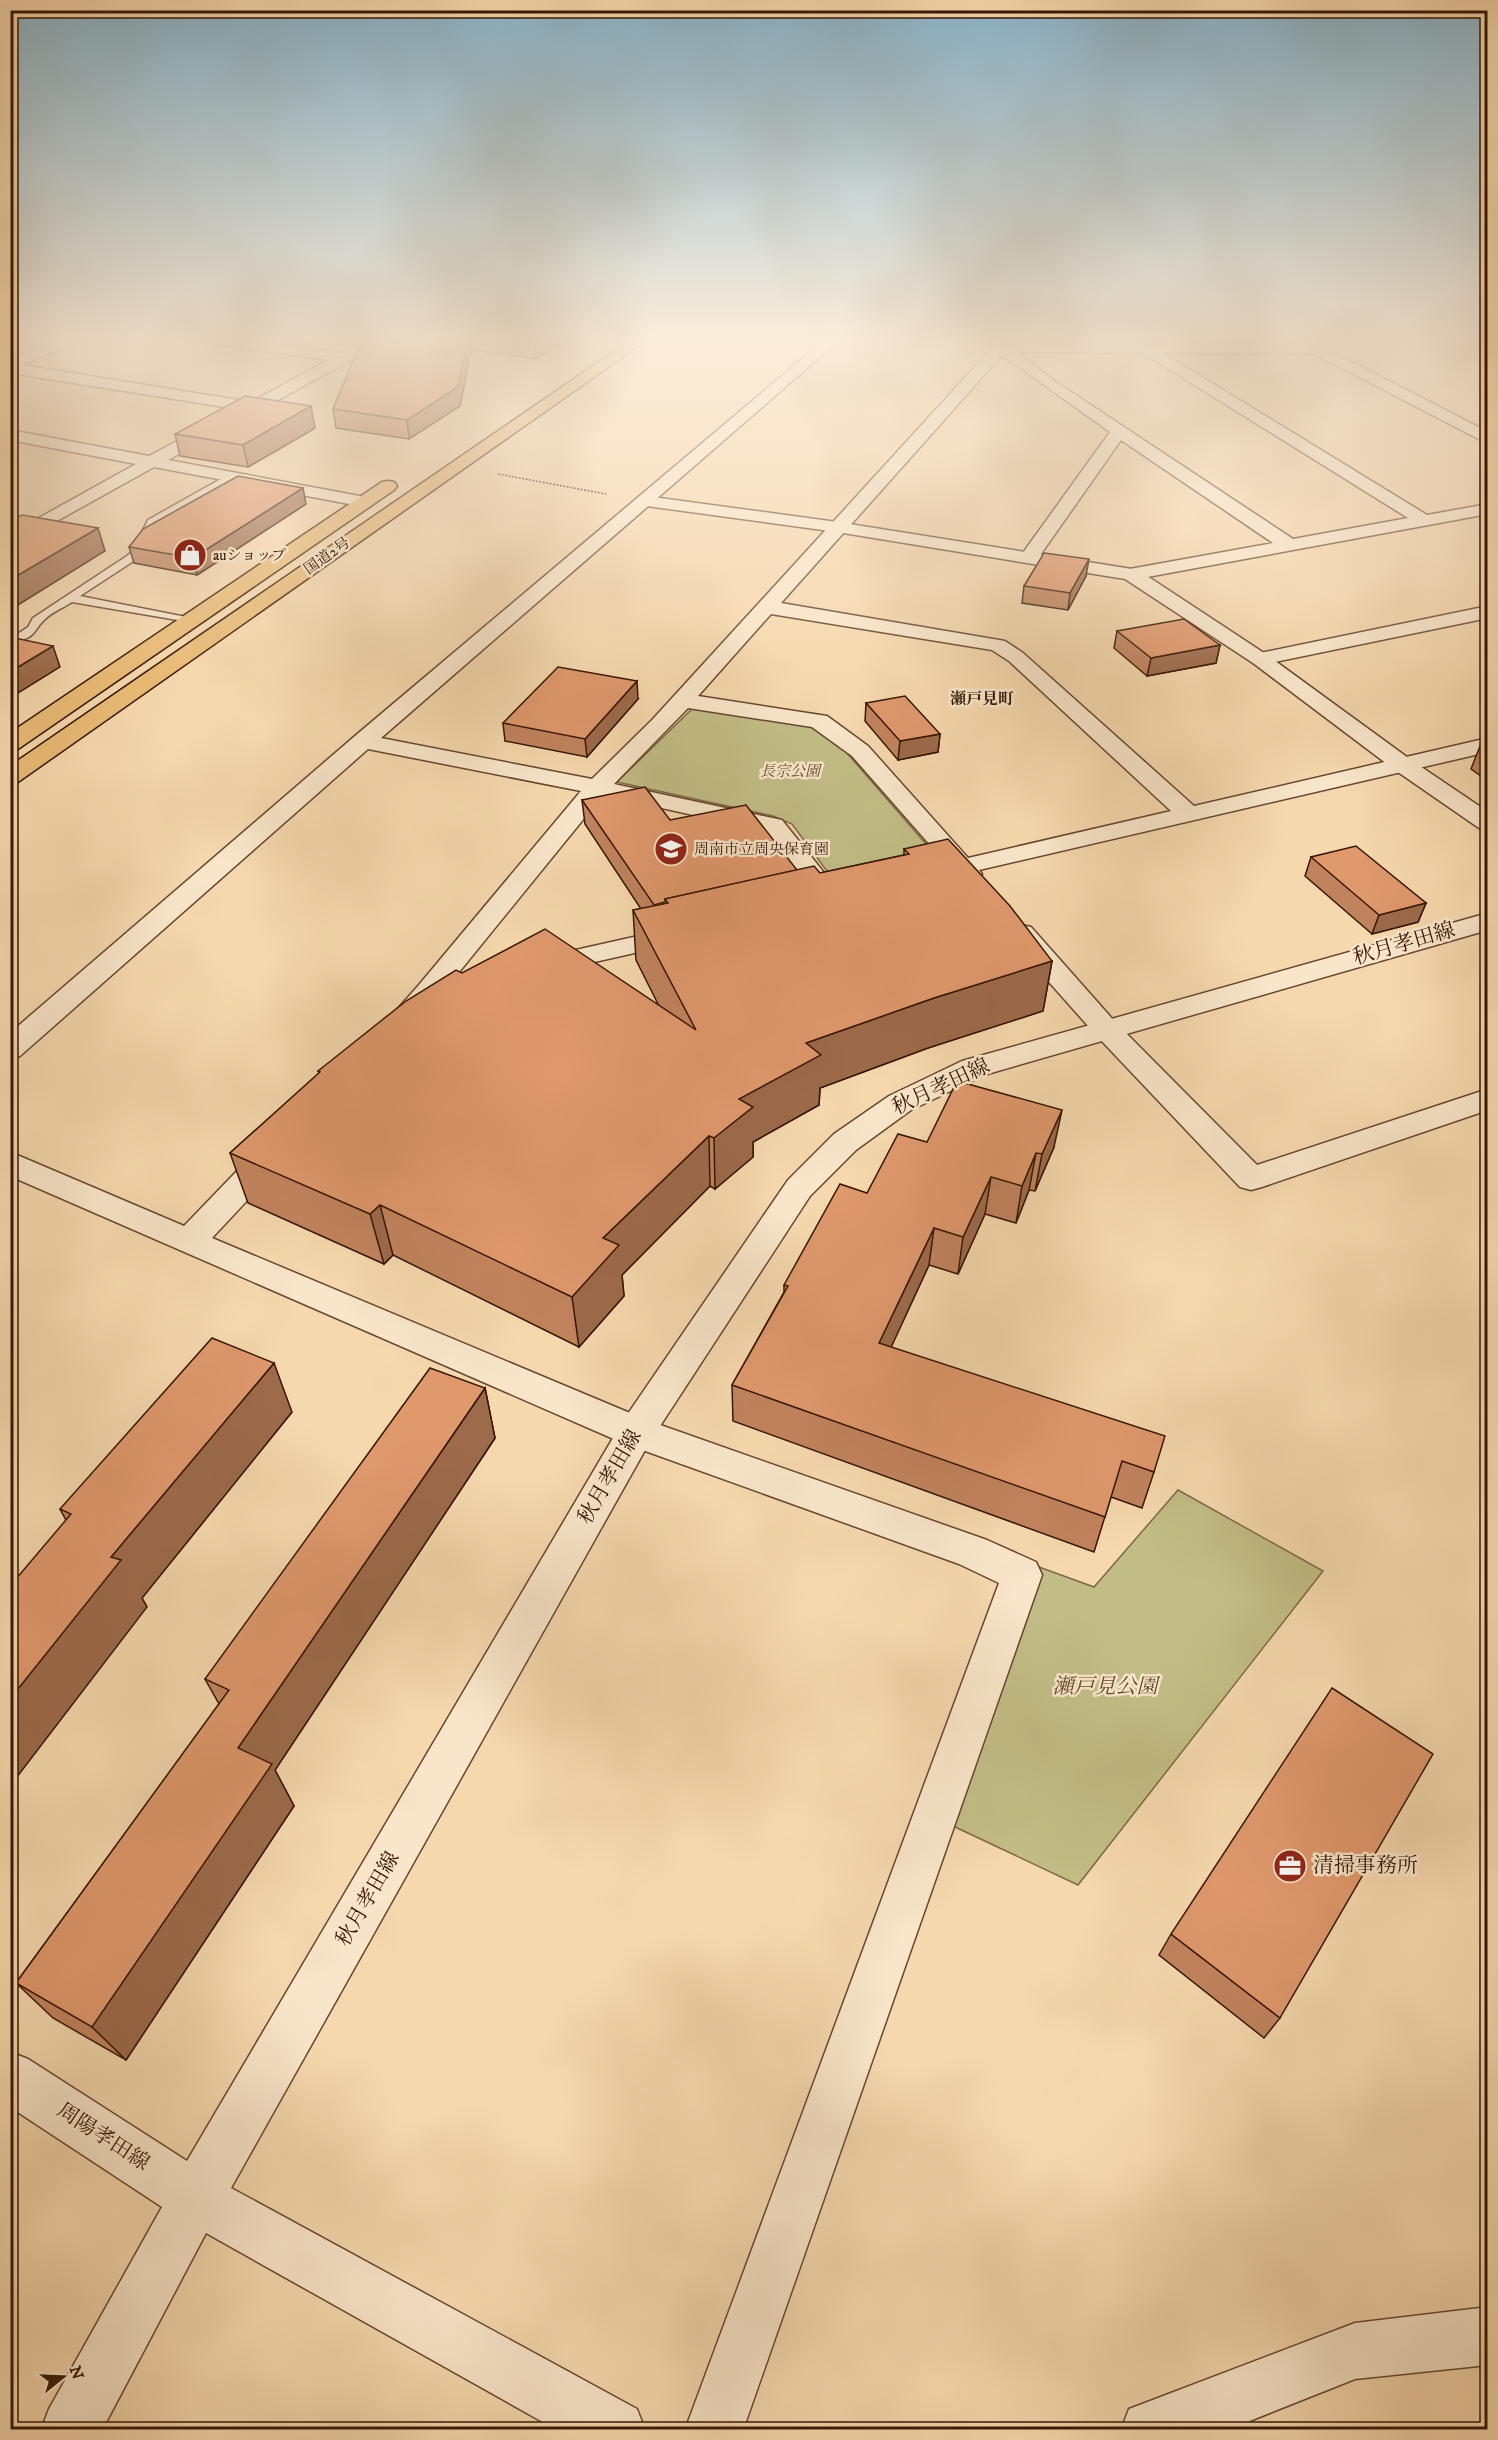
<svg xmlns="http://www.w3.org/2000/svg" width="1498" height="2440" viewBox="0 0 1498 2440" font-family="'IM FELL DW Pica','Noto Serif JP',serif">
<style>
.green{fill:#c2bd86;stroke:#7c6a45;stroke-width:1.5}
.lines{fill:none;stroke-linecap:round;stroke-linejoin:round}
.service-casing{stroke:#66472e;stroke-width:3}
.minor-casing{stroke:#66472e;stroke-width:3}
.tertiary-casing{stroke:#66472e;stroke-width:3}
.trunk-casing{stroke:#361704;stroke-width:3}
.path{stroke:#361704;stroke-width:1.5;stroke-dasharray:2 1.5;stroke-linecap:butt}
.service{fill:#f9e6ca;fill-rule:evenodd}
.minor{fill:#f9e6ca;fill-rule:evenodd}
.tertiary{fill:#f9e6ca;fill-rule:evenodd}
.trunk{fill:#ebbc77;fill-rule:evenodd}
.wall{fill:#c1835e;stroke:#361704;stroke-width:1.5}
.shaded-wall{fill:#9d6a4c;stroke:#361704;stroke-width:1.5}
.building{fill:#e0986d;stroke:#361704;stroke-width:1.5}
.labels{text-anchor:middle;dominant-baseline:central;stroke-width:5;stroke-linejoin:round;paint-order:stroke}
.far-poi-label{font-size:15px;fill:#361704;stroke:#f9e6ca;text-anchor:start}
.far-street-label{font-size:15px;fill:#361704;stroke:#f9e6ca}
.far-park-label{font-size:15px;font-style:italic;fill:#60492b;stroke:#f9e6ca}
.far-neighbourhood-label{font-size:16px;font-weight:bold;fill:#361704;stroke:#f9e6ca}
.near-street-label{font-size:21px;fill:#361704;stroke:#f9e6ca}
.near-park-label{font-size:21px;font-style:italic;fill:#60492b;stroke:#f9e6ca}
.near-poi-label{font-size:21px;fill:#361704;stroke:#f9e6ca;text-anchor:start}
</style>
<rect width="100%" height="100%" fill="#f6d8ae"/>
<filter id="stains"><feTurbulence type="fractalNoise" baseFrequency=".00333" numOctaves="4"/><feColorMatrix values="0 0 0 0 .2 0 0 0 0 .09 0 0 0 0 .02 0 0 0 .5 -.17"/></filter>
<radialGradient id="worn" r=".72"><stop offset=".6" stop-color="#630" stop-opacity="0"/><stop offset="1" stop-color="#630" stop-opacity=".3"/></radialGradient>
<g class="green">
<path d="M 694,707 L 809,724 L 840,745 L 940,860 L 835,882 L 792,824 L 773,816 L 617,782 Z"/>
<path d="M 1178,1490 L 1323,1571 L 1078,1885 L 953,1826 L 1039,1567 L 1094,1587 Z"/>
</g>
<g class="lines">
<defs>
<path id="service" d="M 228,475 L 236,477 L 156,524 L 142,552 L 135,560 L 80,596 L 191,618 L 195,619 L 195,623 L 72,602 C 63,608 50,613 43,621 C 35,629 32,642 16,639 L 16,635 L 28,627 L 33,618 L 127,556 L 133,551 L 148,520 Z"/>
<g id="minor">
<path d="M 66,337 L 85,337 L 83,340 L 22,365 L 251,402 L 329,360 L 194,341 L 187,337 L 223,337 L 342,353 L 373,337 L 390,337 L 388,340 L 168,460 L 365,497 L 371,498 L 374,502 L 371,506 L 365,507 L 154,467 L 10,547 L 10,534 L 136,464 L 10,440 L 10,430 L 149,456 L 237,409 L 10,373 L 10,359 Z"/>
<path d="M 828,337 L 843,337 L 381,738 L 592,779 L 652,720 L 992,348 L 989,344 L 991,341 L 996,340 L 1005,344 L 1297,345 L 1290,339 L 1291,337 L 1304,337 L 1488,432 L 1488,444 L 1313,353 L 1163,353 L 1427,515 L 1488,504 L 1488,514 L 1131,580 L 1124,578 L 1121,574 L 1124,570 L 1273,543 L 1121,440 L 1036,561 L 1022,561 L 1020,557 L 1110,432 L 1002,355 L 781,603 L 1005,641 L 1023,653 L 1194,806 L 1488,738 L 1488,752 L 979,870 L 982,874 L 978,879 C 970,881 963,883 957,876 L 927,883 L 918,880 L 914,875 L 918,870 L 946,863 L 852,756 L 812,727 L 688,708 L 614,784 L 782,820 L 841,894 L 845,900 L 841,906 L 832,908 L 823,906 L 765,831 L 603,795 L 438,998 C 425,1012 418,1024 398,1019 L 394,1013 L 418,986 L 581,791 L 368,749 L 20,1056 L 10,1058 L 10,1033 L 355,736 ZM 1017,352 L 1143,353 L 1408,518 L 1293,539 L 1053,380 ZM 771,614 L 992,650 L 1009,661 L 1171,811 L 968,858 L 868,746 L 827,716 L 698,696 Z"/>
<path d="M 1488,606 L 1488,618 L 1260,665 L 1253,663 L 1249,659 L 1253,655 L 1260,653 Z"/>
<path d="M 1021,925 L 1031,927 L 1116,1023 L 1257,1165 L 1488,1089 L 1488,1110 L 1262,1187 L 1251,1190 L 1240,1187 L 1096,1035 L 1011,939 L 1008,933 L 1011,927 Z"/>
<path d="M 678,927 L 688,929 L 691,935 L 688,941 L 541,974 L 531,972 L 527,966 L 531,960 Z"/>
<path d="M 272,1143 L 283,1146 L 288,1154 L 283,1162 L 212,1238 L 649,1421 L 987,1540 L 1036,1562 L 1042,1575 L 743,2430 L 685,2430 L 999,1583 L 959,1564 L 623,1443 L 10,1176 L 10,1152 L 184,1226 L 261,1146 Z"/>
<path d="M 1480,2308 L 1488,2309 L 1488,2365 L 1355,2379 L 1227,2430 L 1121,2430 L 1129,2409 L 1355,2323 Z"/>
</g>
<g id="tertiary">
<path d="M 10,337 L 26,337 L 24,340 L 10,344 Z"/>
<path d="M 1473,337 L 1488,337 L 1488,344 Z"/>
<path d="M 645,496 L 837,522 L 1138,570 L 1267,655 L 1411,760 L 1488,812 L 1488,830 L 1479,828 L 1395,770 L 1253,663 L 1125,579 L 837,532 L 639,505 L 636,501 L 639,497 Z"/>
<path d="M 1488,913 L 1488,930 L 984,1075 L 911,1110 L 856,1150 L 810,1196 L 649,1443 L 231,2188 L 637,2409 L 645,2430 L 557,2430 L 206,2233 L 102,2430 L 41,2430 L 49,2409 L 162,2207 L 10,2107 L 10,2052 L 28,2059 L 187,2161 L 623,1421 L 788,1180 L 834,1134 L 889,1096 L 962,1061 Z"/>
</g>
<g id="trunk">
<path d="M 635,337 L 651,337 L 18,782 L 10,784 L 10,766 Z"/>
<path d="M 388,481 L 394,482 L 397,486 L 394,490 L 18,749 L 10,751 L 10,733 L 382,482 Z"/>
</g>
</defs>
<use href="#service" class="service-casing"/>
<use href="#minor" class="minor-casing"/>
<use href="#tertiary" class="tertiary-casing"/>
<use href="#trunk" class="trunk-casing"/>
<path class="path" d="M 498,474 L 606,494"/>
<use href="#service" class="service"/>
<use href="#minor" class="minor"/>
<use href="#tertiary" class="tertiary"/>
<use href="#trunk" class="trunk"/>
</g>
<g class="wall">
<path d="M 364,337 L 570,337 L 536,359 L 471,350 L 460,406 L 409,439 L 336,428 L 333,409 Z"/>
<path d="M 315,428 L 248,467 L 180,456 L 175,434 Z"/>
<path d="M 306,504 L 197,575 L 134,563 L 129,547 Z"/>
<path d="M 1086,576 L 1068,610 L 1022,603 L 1024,586 Z"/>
<path d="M 1117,631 L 1220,645 L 1216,663 L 1147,676 L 1114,648 Z"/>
<path d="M 638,699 L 587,757 L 505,741 L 503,723 Z"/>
<path d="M 866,703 L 940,734 L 938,752 L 898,760 L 865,721 Z"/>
<path d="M 1488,726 L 1488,781 L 1471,769 Z"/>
<path d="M 582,800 L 670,820 L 797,870 L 820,873 L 904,855 L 904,849 L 1052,961 L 1043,1011 L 928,1048 L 820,1088 L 819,1105 L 753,1142 L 753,1157 L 715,1189 L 710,1186 L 622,1275 L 624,1296 L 579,1347 L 393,1255 L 384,1264 L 248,1203 L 230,1153 L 319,1073 L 318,1071 L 462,973 L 659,1006 L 636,960 L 633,910 L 641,909 L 585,824 Z"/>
<path d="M 1311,857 L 1426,903 L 1418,922 L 1372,934 L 1305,876 Z"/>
<path d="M 1054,1147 L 1035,1191 L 1029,1190 L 1016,1223 L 985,1214 L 958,1274 L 929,1265 L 891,1347 L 1154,1472 L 1142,1508 L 1111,1497 L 1094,1552 L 733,1421 L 732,1385 L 784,1292 L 784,1285 L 867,1193 Z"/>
<path d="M 485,1388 L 495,1438 L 275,1770 L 294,1806 L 126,2060 L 53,2018 L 16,1983 L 219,1704 L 205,1679 Z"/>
<path d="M 292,1412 L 142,1598 L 147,1607 L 66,1520 L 60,1509 Z"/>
<path d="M 1171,1934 L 1280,2018 L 1264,2038 L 1159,1955 Z"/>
</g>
<g class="shaded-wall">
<path d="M 468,337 L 469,337 L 471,350 L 460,406 L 409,439 L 407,420 Z"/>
<path d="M 542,337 L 570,337 L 536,359 L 535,341 Z"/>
<path d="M 311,406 L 315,428 L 248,467 L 243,445 Z"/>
<path d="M 303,488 L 306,504 L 197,575 L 193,558 Z"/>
<path d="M 98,528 L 105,551 L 10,610 L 10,580 Z"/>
<path d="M 1089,559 L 1086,576 L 1068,610 L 1070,593 Z"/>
<path d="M 1220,645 L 1216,663 L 1147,676 L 1151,658 Z"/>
<path d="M 53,646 L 60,667 L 10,698 L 10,672 Z"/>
<path d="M 637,681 L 638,699 L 587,757 L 585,739 Z"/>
<path d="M 940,734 L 938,752 L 898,760 L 900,741 Z"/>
<path d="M 1426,903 L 1418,922 L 1372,934 L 1379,915 Z"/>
<path d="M 1052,961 L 1043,1011 L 928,1048 L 820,1088 L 819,1105 L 753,1142 L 753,1157 L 715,1189 L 714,1138 L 739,1099 L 806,1043 L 934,998 Z"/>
<path d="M 1062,1110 L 1054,1147 L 1035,1191 L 1042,1154 Z"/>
<path d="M 709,1136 L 710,1186 L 622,1275 L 624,1296 L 579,1347 L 572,1297 L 603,1238 Z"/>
<path d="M 1036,1153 L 1029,1190 L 1016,1223 L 1022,1186 Z"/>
<path d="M 991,1177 L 985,1214 L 958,1274 L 963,1237 Z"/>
<path d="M 380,1205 L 393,1255 L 384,1264 L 370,1214 Z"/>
<path d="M 934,1228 L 929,1265 L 876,1380 L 879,1343 Z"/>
<path d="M 274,1363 L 292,1412 L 142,1598 L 147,1607 L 10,1786 L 10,1699 L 111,1557 Z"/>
<path d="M 485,1388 L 495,1438 L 275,1770 L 294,1806 L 126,2060 L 92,2027 L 238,1748 Z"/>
</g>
<g class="building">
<path d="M 363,337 L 468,337 L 458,387 L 407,420 L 333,409 Z"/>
<path d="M 497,337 L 542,337 L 535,341 Z"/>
<path d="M 245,396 L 311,406 L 243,445 L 175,434 Z"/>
<path d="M 238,476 L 303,488 L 193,558 L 129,547 L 143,529 Z"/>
<path d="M 22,515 L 98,528 L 10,580 L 10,521 Z"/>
<path d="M 1044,553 L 1089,559 L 1070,593 L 1024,586 Z"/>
<path d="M 1184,619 L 1220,645 L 1151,658 L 1117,631 Z"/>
<path d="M 10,637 L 53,646 L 10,672 Z"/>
<path d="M 558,667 L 637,681 L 585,739 L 503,723 Z"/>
<path d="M 905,696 L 940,734 L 900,741 L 866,703 Z"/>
<path d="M 645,787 L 670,820 L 746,805 L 797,870 L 665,899 L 665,902 L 654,905 L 582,800 Z"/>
<path d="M 948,839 L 1010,906 L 1052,961 L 934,998 L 806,1043 L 821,1055 L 739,1099 L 753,1107 L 714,1138 L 709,1136 L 603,1238 L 619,1245 L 572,1297 L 380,1205 L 370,1214 L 230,1153 L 320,1072 L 318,1071 L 406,1001 L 456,970 L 462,973 L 545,929 L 696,1030 L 633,910 L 668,903 L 665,899 L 814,866 L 820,873 L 909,854 L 904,849 Z"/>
<path d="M 1356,846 L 1426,903 L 1379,915 L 1311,857 Z"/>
<path d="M 957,1081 L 1062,1110 L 1042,1154 L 1036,1153 L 1022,1186 L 991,1177 L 963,1237 L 934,1228 L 879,1343 L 1165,1436 L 1154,1472 L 1122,1461 L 1105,1517 L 732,1385 L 788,1286 L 784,1285 L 840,1184 L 867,1193 L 898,1134 L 927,1142 Z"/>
<path d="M 212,1338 L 274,1363 L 111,1557 L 121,1560 L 10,1699 L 10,1586 L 71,1514 L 60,1509 Z"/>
<path d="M 430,1368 L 485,1388 L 238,1748 L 272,1764 L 92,2027 L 16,1983 L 229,1690 L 205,1679 Z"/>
<path d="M 1332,1688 L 1433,1754 L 1280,2018 L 1171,1934 Z"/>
</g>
<linearGradient id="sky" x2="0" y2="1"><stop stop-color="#8ab6ce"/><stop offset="0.5" stop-color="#fbeddb"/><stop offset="1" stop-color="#fbeddb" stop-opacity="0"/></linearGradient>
<rect width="1498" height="678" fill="url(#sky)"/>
<defs>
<symbol id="shop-disc" viewBox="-11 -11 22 22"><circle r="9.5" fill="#8f2418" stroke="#f9e6ca"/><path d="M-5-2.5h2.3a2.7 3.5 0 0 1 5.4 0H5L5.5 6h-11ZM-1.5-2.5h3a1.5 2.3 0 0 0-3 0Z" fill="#fff"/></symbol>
<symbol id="school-disc" viewBox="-11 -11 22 22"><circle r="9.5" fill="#8f2418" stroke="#f9e6ca"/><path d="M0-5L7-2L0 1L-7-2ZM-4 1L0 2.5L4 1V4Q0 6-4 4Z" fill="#fff"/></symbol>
<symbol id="office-disc" viewBox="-11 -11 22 22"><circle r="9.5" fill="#8f2418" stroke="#f9e6ca"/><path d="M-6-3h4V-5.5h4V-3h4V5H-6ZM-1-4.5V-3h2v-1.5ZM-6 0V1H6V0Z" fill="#fff"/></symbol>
</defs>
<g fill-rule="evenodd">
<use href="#shop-disc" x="171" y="536" width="38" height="38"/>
<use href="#school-disc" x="652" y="830" width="38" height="38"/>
<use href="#office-disc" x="1271" y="1847" width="38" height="38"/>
</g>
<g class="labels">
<g class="far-poi-label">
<text x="213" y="555">auショップ</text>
<text x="694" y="849">周南市立周央保育園</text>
</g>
<g class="far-street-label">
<text transform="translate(327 556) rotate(-35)">国道2号</text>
</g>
<g class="far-park-label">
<text x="790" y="771">長宗公園</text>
</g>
<g class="far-neighbourhood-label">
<text x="982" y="699">瀬戸見町</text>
</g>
<g class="near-street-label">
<text transform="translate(1404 944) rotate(-16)">秋月孝田線</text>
<text transform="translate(941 1087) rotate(-25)">秋月孝田線</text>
<text transform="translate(610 1477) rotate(-60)">秋月孝田線</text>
<text transform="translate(368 1899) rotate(-60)">秋月孝田線</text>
<text transform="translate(103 2137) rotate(33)">周陽孝田線</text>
</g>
<g class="near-park-label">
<text x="1105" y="1687">瀬戸見公園</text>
</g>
<g class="near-poi-label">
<text x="1313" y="1866">清掃事務所</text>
</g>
</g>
<rect width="1498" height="2440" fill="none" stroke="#f6d8ae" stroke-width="36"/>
<rect x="12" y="12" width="1474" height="2416" fill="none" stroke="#361704" stroke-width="3"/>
<rect x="18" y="18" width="1462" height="2404" fill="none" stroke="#361704" stroke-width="1.5"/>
<g transform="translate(63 2377) rotate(72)" stroke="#f9e6ca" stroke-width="4.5" paint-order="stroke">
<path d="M0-4.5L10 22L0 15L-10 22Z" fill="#361704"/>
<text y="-9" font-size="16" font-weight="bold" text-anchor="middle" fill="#361704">N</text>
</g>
<rect width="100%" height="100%" filter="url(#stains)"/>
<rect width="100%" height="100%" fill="url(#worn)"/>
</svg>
